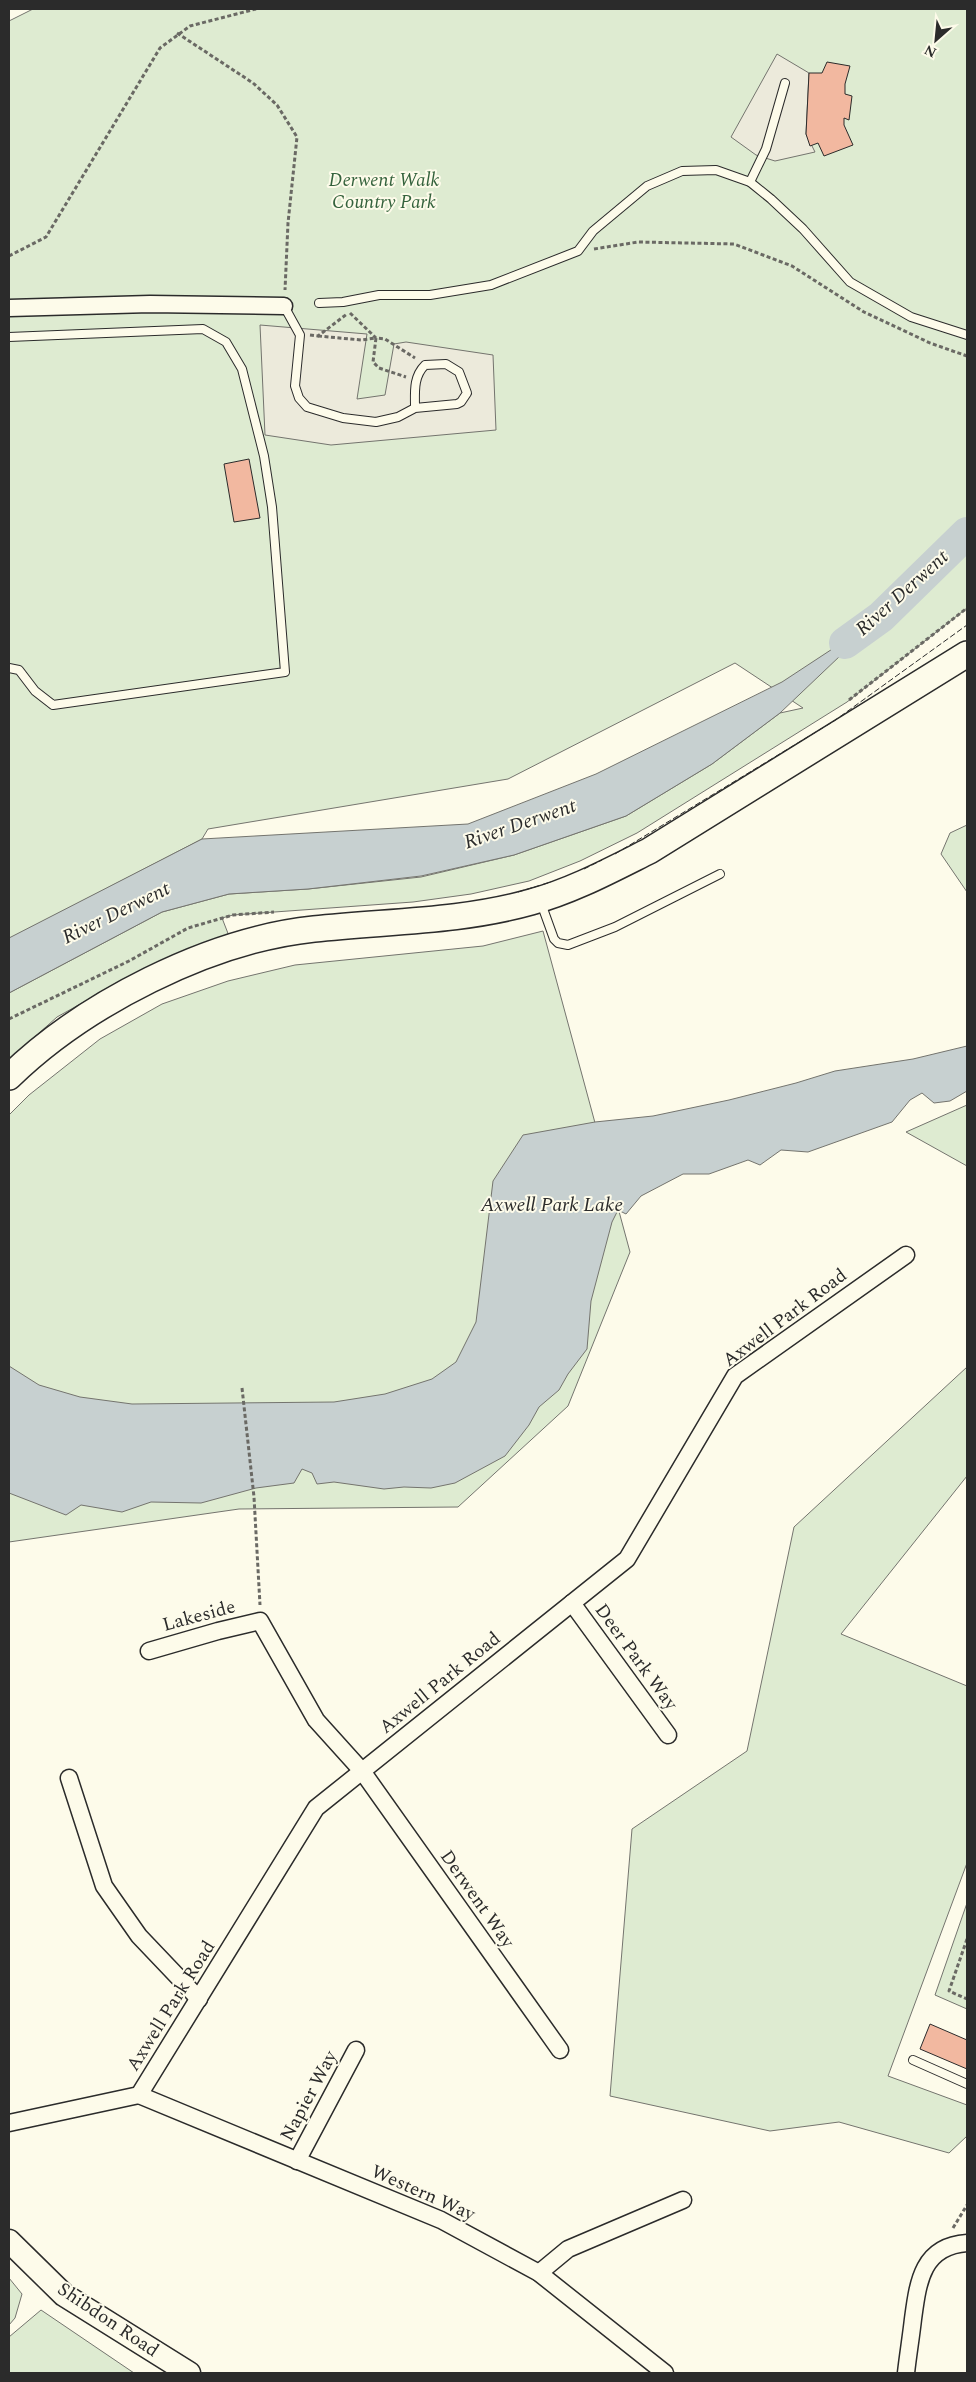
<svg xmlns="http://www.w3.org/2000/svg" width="976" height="2382" viewBox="0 0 976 2382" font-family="Spectral,serif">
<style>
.green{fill:#deebd1;stroke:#74746e}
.parking{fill:#eceadb;stroke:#74746e}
.water{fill:#c7d0d0;stroke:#74746e}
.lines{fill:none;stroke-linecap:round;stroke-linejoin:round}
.river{stroke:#c7d0d0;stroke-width:32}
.building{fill:#f2b8a0;stroke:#2b2b2b}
.service-casing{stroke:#2b2b2b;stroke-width:10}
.minor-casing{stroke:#2b2b2b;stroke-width:19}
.secondary-casing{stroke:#2b2b2b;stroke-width:25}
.primary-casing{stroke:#2b2b2b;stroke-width:28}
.path{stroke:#6a6964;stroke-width:3;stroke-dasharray:4 2.5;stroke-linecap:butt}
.service{stroke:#fdfbea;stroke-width:8}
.minor{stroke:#fdfbea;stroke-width:16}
.secondary{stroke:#fdfbea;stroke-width:22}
.primary{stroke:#fdfbea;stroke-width:25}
.fence{stroke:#2b2b2b;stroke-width:1;stroke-dasharray:6 2.5;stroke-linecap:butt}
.labels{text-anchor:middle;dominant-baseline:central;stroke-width:4;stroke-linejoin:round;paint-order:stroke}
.park-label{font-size:19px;font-style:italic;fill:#34623c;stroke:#fdfbea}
.street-label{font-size:19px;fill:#2b2b2b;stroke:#fdfbea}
.water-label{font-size:20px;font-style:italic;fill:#2b2b2b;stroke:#fdfbea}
</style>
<rect width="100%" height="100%" fill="#fdfbea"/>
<g class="green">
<path d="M 33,9 L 967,9 L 967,608 L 847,702 L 637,833 L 580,861 L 529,881 L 471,894 L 413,902 L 233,915 L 222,918 L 229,936 L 136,973 L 57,1017 L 9,1060 L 9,993 L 162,912 L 229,894 L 308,889 L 421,877 L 514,855 L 626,816 L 712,764 L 780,713 L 803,708 L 735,663 L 508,779 L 208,829 L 202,839 L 9,939 L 9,21 Z"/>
<path d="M 967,825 L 967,892 L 941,854 L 950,833 Z"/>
<path d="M 543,931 L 630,1252 L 568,1406 L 458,1507 L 239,1509 L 9,1542 L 9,1115 L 29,1095 L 100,1039 L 162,1004 L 228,981 L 295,965 L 483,946 Z"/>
<path d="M 967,1105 L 967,1166 L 906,1132 Z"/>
<path d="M 967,1367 L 967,1476 L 841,1634 L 967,1686 L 967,1863 L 888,2076 L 967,2105 L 967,2136 L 949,2153 L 839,2122 L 770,2131 L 610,2096 L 632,1829 L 747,1751 L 794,1527 Z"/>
<path d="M 967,1903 L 967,2009 L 935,1995 Z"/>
<path d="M 9,2278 L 22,2294 L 15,2318 L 9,2325 Z"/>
<path d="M 41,2310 L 134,2373 L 9,2373 L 9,2337 Z"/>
</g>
<g class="parking">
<path d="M 777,54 L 809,73 L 806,134 L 815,152 L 775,161 L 756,155 L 731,137 Z"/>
<path d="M 260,325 L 367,334 L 357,399 L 385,395 L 394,344 L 406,342 L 493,355 L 496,430 L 331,445 L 265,435 Z"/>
</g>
<g class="water">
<path d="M 881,617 L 780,713 L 712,764 L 626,816 L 514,855 L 421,876 L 308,889 L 229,894 L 162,912 L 9,993 L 9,938 L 202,839 L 468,824 L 596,774 L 782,682 Z"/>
<path d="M 967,1046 L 967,1091 L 950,1101 L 934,1103 L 922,1093 L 910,1100 L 892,1122 L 808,1152 L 781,1150 L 760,1165 L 748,1160 L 709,1174 L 683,1174 L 641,1196 L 626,1214 L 618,1210 L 612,1222 L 591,1301 L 587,1349 L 568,1374 L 559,1390 L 539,1407 L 529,1425 L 505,1456 L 455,1483 L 431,1488 L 404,1487 L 384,1489 L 334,1482 L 317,1484 L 312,1473 L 302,1469 L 294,1483 L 256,1488 L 201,1503 L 151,1502 L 122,1512 L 81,1505 L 66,1515 L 9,1493 L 9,1366 L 39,1385 L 80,1397 L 132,1404 L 334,1402 L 385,1394 L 432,1379 L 456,1362 L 476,1322 L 493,1181 L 523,1135 L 595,1122 L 653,1116 L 729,1100 L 796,1083 L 835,1071 L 913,1059 Z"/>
</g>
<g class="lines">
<path class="river" d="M 845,643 L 881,617 L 967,533"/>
</g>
<g class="building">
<path d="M 827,62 L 850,66 L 845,84 L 845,94 L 852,96 L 849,120 L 844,118 L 844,125 L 853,145 L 824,156 L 818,143 L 810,146 L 806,134 L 809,73 L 822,73 Z"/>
<path d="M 249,459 L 260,518 L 234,522 L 224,464 Z"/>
<path d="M 930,2024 L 967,2040 L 967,2069 L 920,2049 Z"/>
</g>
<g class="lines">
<defs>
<g id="service">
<path d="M 750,182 L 766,149 L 785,83"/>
<path d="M 319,303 L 343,302 L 379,295 L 430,295 L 491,285 L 578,251 L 593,231 L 647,186 L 682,171 L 716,170 L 750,182 L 771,199 L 803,229 L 850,282 L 911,317 L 967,335"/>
<path d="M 284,306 L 300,335 L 295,386 L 299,398 L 307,407 L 343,418 L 376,422 L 398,417 L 415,408 L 457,404 L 461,402 L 467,393 L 459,372 L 446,364 L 425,365 C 413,377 415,392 415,408"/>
<path d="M 9,337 L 203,329 L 226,342 L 242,369 L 264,456 L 272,507 L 285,672 L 53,705 L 35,691 L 19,670 L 9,668"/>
<path d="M 541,903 L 554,939 L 558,943 L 568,945 L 615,927 L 720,874"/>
<path d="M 913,2060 L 967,2084"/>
</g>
<g id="minor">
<path d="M 9,308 L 150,304 L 284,306"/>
<path d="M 572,1603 L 668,1735"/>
<path d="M 149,1651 L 218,1631 L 260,1621 L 316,1720 L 362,1771 L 560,2050"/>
<path d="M 69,1778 L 104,1886 L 139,1936 L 199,1999"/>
<path d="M 139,2095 L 441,2220 L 539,2273 L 665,2373"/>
<path d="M 9,2123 L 139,2095 L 316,1808 L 627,1559 L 735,1376 L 906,1255"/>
<path d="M 297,2161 L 356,2050"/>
<path d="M 539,2273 L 568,2249 L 683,2200"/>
<path d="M 906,2373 C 908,2355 911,2337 913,2319 C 918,2282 922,2246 967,2243"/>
</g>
<path id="secondary" d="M 9,2241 L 64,2295 L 189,2373"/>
<path id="primary" d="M 9,1077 C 84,1004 209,940 314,929 C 387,921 460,922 531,902 C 572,891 611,870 649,851 L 967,654"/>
</defs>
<use href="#service" class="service-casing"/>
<use href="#minor" class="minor-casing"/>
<use href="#secondary" class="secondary-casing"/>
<use href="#primary" class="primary-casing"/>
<g class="path">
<path d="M 177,33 L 253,83 L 277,105 L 297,137 L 288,223 L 285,290"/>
<path d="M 594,249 L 638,242 L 734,244 L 792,266 L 864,312 L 930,343 L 967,356"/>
<path d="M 9,256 L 46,237 L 160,48 L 190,26 L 256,9"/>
<path d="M 350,313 L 376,338 L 385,339 L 415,358"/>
<path d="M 310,335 L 318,336 L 347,314"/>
<path d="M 318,336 L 361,340 L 376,338 L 373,362 L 379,368 L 406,377"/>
<path d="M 849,700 L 967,608"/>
<path d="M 9,1019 L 129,961 L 188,928 L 233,915 L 274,912"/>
<path d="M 242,1388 L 254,1497 L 260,1605"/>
<path d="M 967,1939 L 949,1991 L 967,1999"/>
<path d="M 953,2228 L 967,2205"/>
</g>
<use href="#service" class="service"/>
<use href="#minor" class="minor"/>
<use href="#secondary" class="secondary"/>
<use href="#primary" class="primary"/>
<g class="fence">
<path d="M 615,854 L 834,721 L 967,625"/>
<path d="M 584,869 L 602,860"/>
<path d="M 518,892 L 551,882"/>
</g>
</g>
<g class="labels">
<g class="park-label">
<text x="384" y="180">Derwent Walk<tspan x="384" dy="22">Country Park</tspan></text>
</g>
<g class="street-label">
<text transform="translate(785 1318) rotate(-37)">Axwell Park Road</text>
<text transform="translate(199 1616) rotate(-15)">Lakeside</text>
<text transform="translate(636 1657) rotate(54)">Deer Park Way</text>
<text transform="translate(440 1683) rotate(-39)">Axwell Park Road</text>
<text transform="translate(477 1899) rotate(55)">Derwent Way</text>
<text transform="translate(171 2006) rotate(-58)">Axwell Park Road</text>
<text transform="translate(309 2096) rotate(-62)">Napier Way</text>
<text transform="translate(423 2193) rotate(24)">Western Way</text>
<text transform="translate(108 2320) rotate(34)">Shibdon Road</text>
</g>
<g class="water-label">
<text transform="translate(902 593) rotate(-42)">River Derwent</text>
<text transform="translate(520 824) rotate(-19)">River Derwent</text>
<text transform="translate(116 913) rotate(-26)">River Derwent</text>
<text x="552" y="1205">Axwell Park Lake</text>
</g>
</g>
<rect width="976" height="2382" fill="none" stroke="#2b2b2b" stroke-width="20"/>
<g transform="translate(936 40) rotate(207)" stroke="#fdfbea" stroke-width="4" paint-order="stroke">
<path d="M0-4L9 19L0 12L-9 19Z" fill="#2b2b2b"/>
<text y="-8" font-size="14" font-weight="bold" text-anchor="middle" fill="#2b2b2b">N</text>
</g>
</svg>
